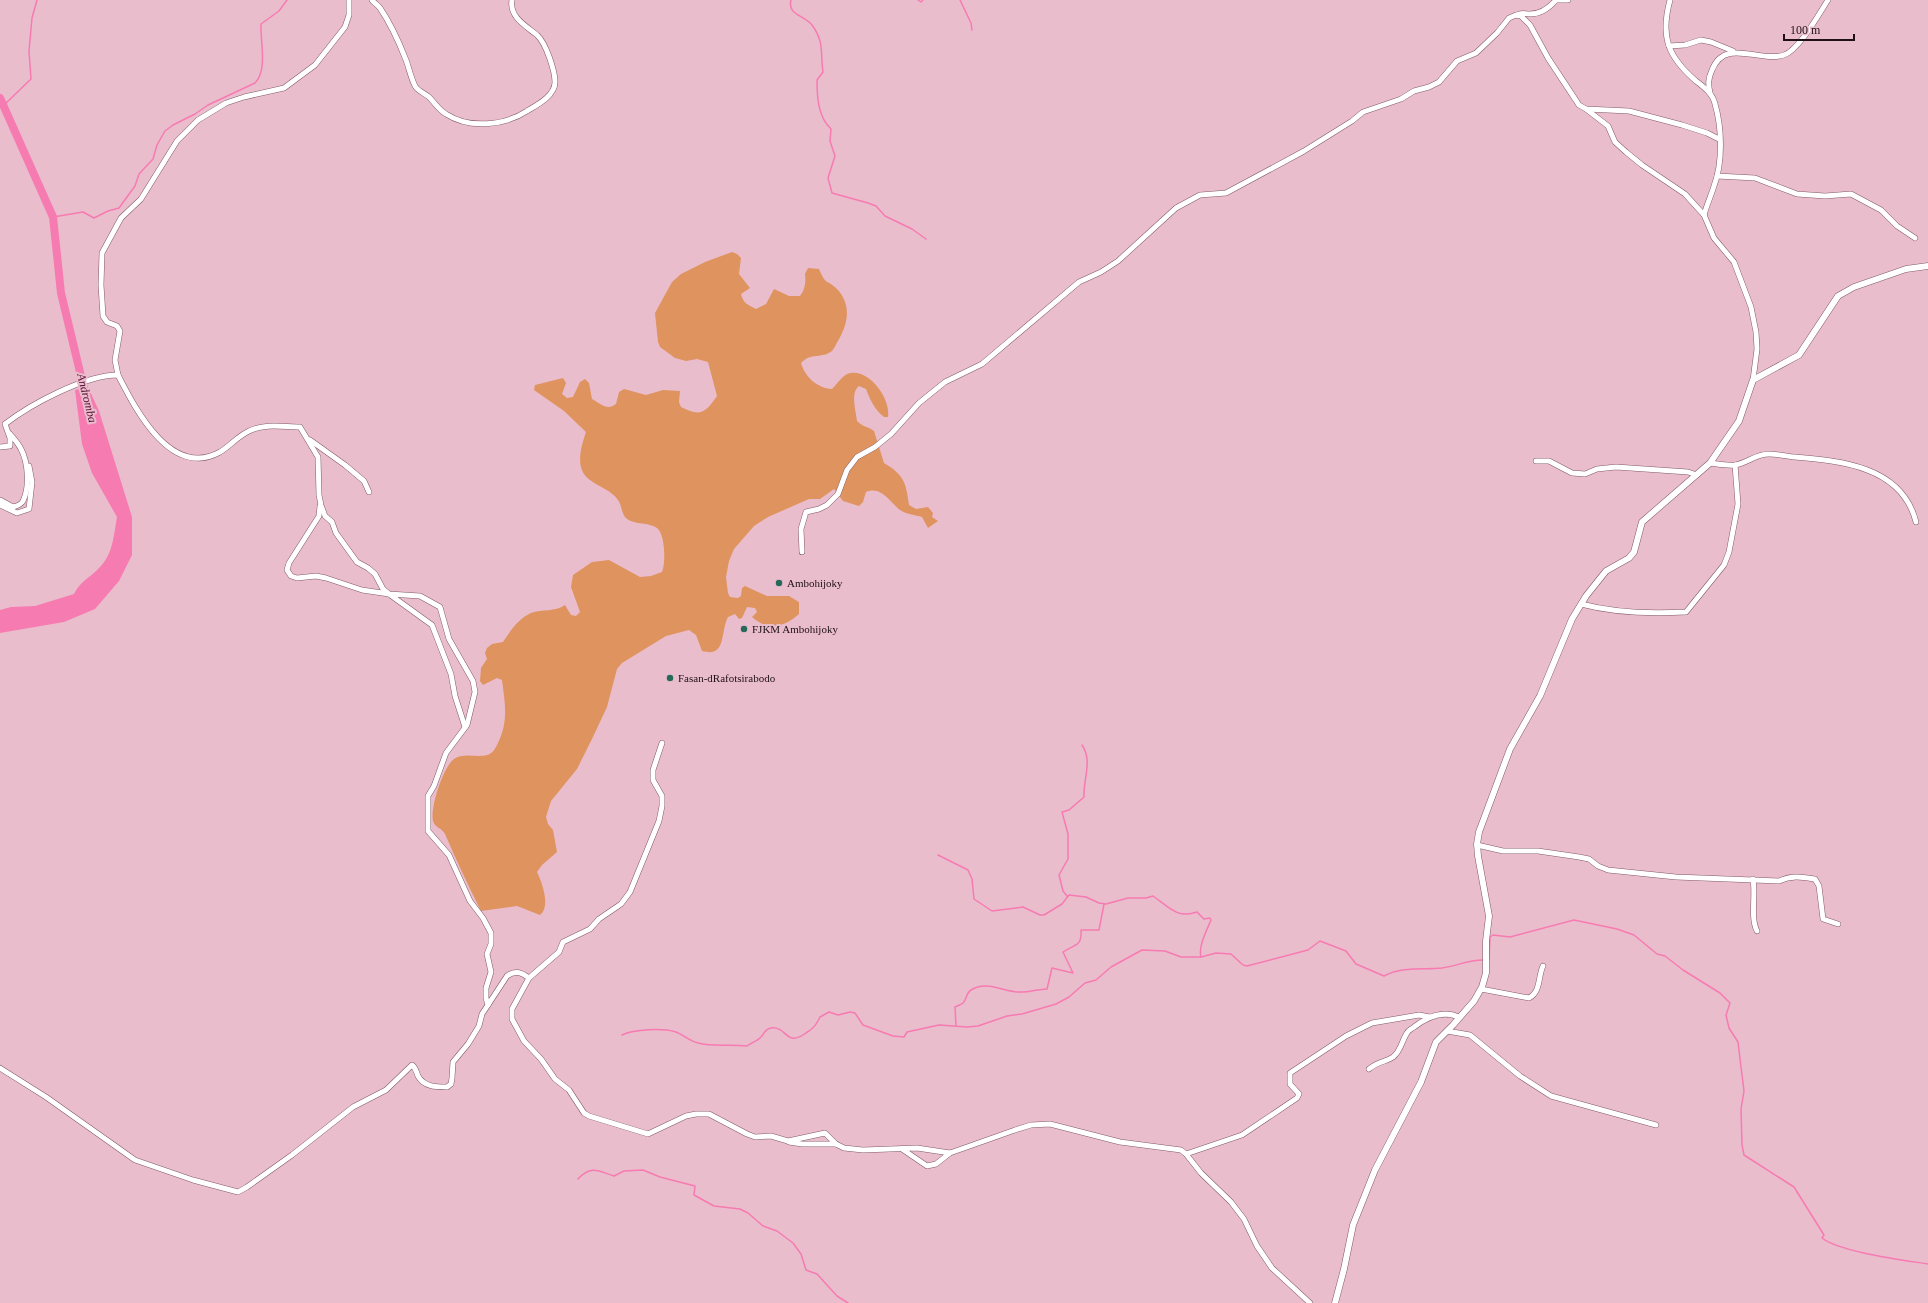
<svg xmlns="http://www.w3.org/2000/svg" width="1928" height="1303" viewBox="0 0 1928 1303" font-family="Georgia,serif">
<style>
.green{fill:#df935e}
.water{fill:#f67bb0}
.lines{fill:none;stroke-linecap:round;stroke-linejoin:round}
.stream{stroke:#f67bb0;stroke-width:1.5}
.river{stroke:#f67bb0;stroke-width:8}
.minor-casing{stroke:#805968;stroke-width:6}
.tertiary-casing{stroke:#805968;stroke-width:7}
.minor{stroke:#fff;stroke-width:5}
.tertiary{stroke:#fff;stroke-width:6}
.poi-dot{fill:#266959;stroke:#eabdcd;stroke-width:1.5}
.labels{text-anchor:middle;dominant-baseline:central;stroke-width:4;stroke-linejoin:round;paint-order:stroke}
.poi-label{font-size:11px;fill:#1f1016;stroke:#eabdcd;text-anchor:start}
.water-label{font-size:12px;font-style:italic;fill:#5b0f36;stroke:#eabdcd}
</style>
<rect width="100%" height="100%" fill="#eabdcd"/>
<path class="green" d="M 732,252 L 737,254 L 741,258 L 739,274 L 750,288 L 741,294 C 743,303 748,305 756,309 L 766,304 L 774,289 L 789,296 L 800,296 C 805,290 806,282 805,274 L 808,268 L 819,269 C 826,286 827,279 837,289 C 852,305 848,324 838,341 C 836,344 834,349 832,351 C 822,359 811,352 801,363 C 805,377 817,388 832,389 C 837,384 844,373 851,373 C 870,370 891,399 888,417 L 884,417 C 875,410 870,400 866,389 L 859,386 C 850,393 856,411 857,421 C 864,428 868,426 874,431 L 884,463 C 904,475 906,482 909,505 L 916,509 L 928,507 L 933,513 L 932,517 L 938,521 L 928,528 L 922,517 C 916,515 905,514 900,510 C 891,503 881,485 866,492 L 863,502 L 859,506 L 843,501 L 834,489 L 820,499 L 809,499 L 768,517 L 754,526 L 734,549 L 729,561 L 726,577 L 728,593 L 730,597 L 738,598 L 741,596 L 742,588 L 745,586 L 767,596 L 789,596 L 799,602 L 799,614 C 783,628 768,631 752,617 L 757,612 L 755,608 L 747,607 L 742,618 L 739,619 L 735,614 L 728,617 C 720,632 727,658 702,651 L 696,635 L 689,630 L 666,636 L 622,663 L 617,669 L 607,707 L 592,739 L 577,769 L 551,801 L 546,817 L 548,824 L 553,830 L 557,852 L 542,865 L 537,872 C 542,882 551,907 540,915 L 517,906 L 481,911 C 468,885 456,860 445,834 C 442,828 435,828 433,821 C 430,808 443,767 454,759 C 463,752 477,758 487,755 C 492,754 495,749 497,745 C 509,722 505,704 502,680 L 497,678 L 483,685 L 480,681 L 481,668 L 487,659 L 485,653 L 487,648 L 492,644 L 503,642 C 511,630 518,619 531,613 C 542,609 555,612 565,605 L 571,615 L 576,616 L 580,612 L 571,587 L 573,575 L 592,562 L 609,560 L 640,577 L 651,576 L 662,572 C 666,563 665,534 657,528 C 649,522 635,525 627,519 C 621,514 622,505 618,500 C 611,490 599,487 590,480 C 574,469 581,447 586,432 L 564,411 L 534,390 L 535,385 L 563,378 L 566,383 L 562,394 L 567,398 L 573,397 L 580,382 L 585,379 L 589,383 L 592,399 C 601,404 607,411 616,404 L 619,392 L 624,389 L 646,395 L 663,390 L 680,391 L 679,402 L 681,407 C 701,417 705,413 717,396 L 708,362 L 697,359 L 686,361 L 675,358 L 660,347 L 658,342 L 655,313 L 672,282 L 681,274 L 705,262 Z"/>
<path class="water" d="M 88,387 L 99,411 L 132,517 L 132,555 L 119,581 L 95,609 L 64,622 L 0,633 L 0,610 L 11,607 L 35,606 L 74,594 C 81,580 90,578 100,567 C 113,554 114,534 117,517 L 92,473 L 82,444 L 75,390 Z"/>
<g class="lines">
<g class="stream">
<path d="M 791,0 C 787,15 804,15 812,25 C 825,43 820,53 823,72 L 817,80 C 817,97 818,117 831,129 L 830,141 L 835,156 L 828,178 L 832,193 L 868,203 L 876,206 L 885,216 L 912,229 L 926,239"/>
<path d="M 918,0 L 921,2 L 923,0"/>
<path d="M 960,0 L 971,23 L 972,30"/>
<path d="M 4,105 L 31,79 L 29,51 L 32,18 L 37,0"/>
<path d="M 53,217 L 83,212 L 94,218 L 108,211 L 119,208 L 135,186 L 139,174 L 153,159 L 157,145 L 165,131 L 173,125 L 195,114 L 208,105 L 255,83 C 268,70 260,41 261,24 L 279,11 L 287,0"/>
<path d="M 938,855 L 968,870 L 972,879 L 974,899 L 992,911 L 1023,907 L 1040,915 L 1044,915 L 1062,904 L 1069,895 L 1086,897 L 1099,903 L 1106,904 L 1128,898 L 1146,898 L 1153,896 C 1169,907 1177,919 1197,912 L 1204,919 L 1210,918 L 1211,920 C 1207,930 1198,946 1201,957"/>
<path d="M 1067,896 L 1063,891 L 1059,875 L 1068,859 L 1068,834 L 1062,812 L 1069,810 L 1084,797 C 1083,779 1093,761 1082,745"/>
<path d="M 1489,960 L 1490,937 L 1493,935 L 1510,937 L 1574,920 L 1617,929 L 1634,935 L 1657,954 L 1665,956 L 1683,970 L 1720,993 L 1730,1003 L 1726,1015 L 1729,1028 L 1738,1042 L 1741,1067 L 1744,1091 L 1741,1109 L 1742,1145 L 1744,1155 L 1794,1187 L 1824,1235 L 1822,1238 C 1840,1252 1903,1260 1928,1264"/>
<path d="M 956,1025 L 955,1007 C 957,1006 961,1005 963,1003 C 967,999 966,993 971,990 C 987,980 1003,992 1019,992 C 1029,993 1037,989 1047,989 L 1052,968 L 1073,973 L 1063,952 C 1075,944 1082,947 1081,930 L 1099,930 L 1104,904"/>
<path d="M 622,1035 C 634,1029 663,1028 676,1032 C 684,1035 689,1041 698,1043 C 713,1047 731,1044 747,1046 C 751,1043 757,1041 760,1038 C 764,1035 764,1029 771,1028 C 788,1026 785,1048 806,1033 C 814,1028 816,1025 820,1017 L 829,1012 L 838,1015 L 850,1012 L 855,1013 L 863,1025 L 893,1036 L 904,1037 L 907,1032 L 939,1025 L 967,1027 L 978,1026 L 1007,1016 L 1022,1014 L 1056,1004 L 1069,997 L 1085,983 L 1096,980 L 1111,967 L 1142,950 L 1165,951 L 1181,957 L 1201,957 L 1216,953 L 1231,954 L 1243,965 L 1247,966 L 1308,950 L 1320,941 L 1346,951 L 1356,964 L 1384,976 C 1403,966 1423,970 1442,968 C 1457,966 1470,959 1485,960"/>
<path d="M 578,1179 C 592,1164 600,1172 614,1176 L 624,1171 L 643,1170 L 660,1177 L 695,1186 L 694,1195 L 714,1206 L 740,1209 L 748,1213 L 763,1226 L 777,1231 L 793,1243 L 801,1254 L 806,1270 L 817,1274 L 837,1296 L 848,1303"/>
</g>
<path class="river" d="M 0,98 L 53,217 L 61,293 L 86,397"/>
<defs>
<g id="minor">
<path d="M 372,0 C 374,3 378,5 380,8 C 391,24 399,42 406,60 C 409,68 411,78 415,86 C 418,91 424,93 429,97 C 435,103 439,110 446,114 C 469,129 504,126 527,111 C 537,105 555,96 555,82 C 555,71 546,43 537,35 C 526,26 509,17 512,0"/>
<path d="M 1670,0 C 1660,37 1668,57 1696,81 C 1704,87 1713,94 1715,104 C 1722,128 1723,162 1714,186 C 1711,196 1707,204 1704,215"/>
<path d="M 1517,15 C 1522,12 1524,14 1530,14 C 1541,14 1549,8 1556,0 L 1568,0"/>
<path d="M 1669,46 L 1685,45 L 1701,40 L 1711,42 L 1733,51"/>
<path d="M 1710,93 C 1708,84 1708,79 1712,70 C 1725,37 1759,63 1784,55 C 1799,50 1819,14 1828,0"/>
<path d="M 1586,109 L 1608,126 L 1615,142 L 1626,152 L 1642,165 L 1685,194 L 1704,215 L 1714,238 L 1734,262 L 1751,307 L 1756,332 L 1757,349 L 1753,380"/>
<path d="M 1717,176 L 1755,178 L 1797,194 L 1825,196 L 1851,194 L 1881,210 L 1897,226 L 1915,238"/>
<path d="M 118,375 L 115,360 L 120,331 L 117,326 L 107,322 L 103,316 L 101,285 L 102,253 L 121,218 L 141,199 L 177,141 L 198,120 L 226,103 L 244,97 L 284,88 L 315,65 L 345,27 L 349,15 L 349,0"/>
<path d="M 310,440 L 345,465 L 364,481 L 369,492"/>
<path d="M 0,447 L 10,446 L 10,438 L 5,424 C 31,404 85,375 118,375 C 136,410 171,479 220,452 C 230,446 238,436 249,431 C 265,423 284,427 300,427 L 318,457 L 319,495 L 321,505 L 325,516 L 332,522 L 336,533 L 357,562 L 368,568 L 375,574 L 383,589 L 389,594 L 420,596 L 440,607 L 449,639 L 473,681 L 475,692 L 467,725 L 446,753 L 434,786 L 428,796 L 428,831 L 449,855 L 470,901 L 483,918 L 491,933 L 491,944 L 487,954 L 491,972 L 486,988 L 486,998 L 488,1005"/>
<path d="M 1536,461 L 1549,461 L 1572,473 L 1585,474 L 1597,469 L 1616,467 L 1688,472 L 1697,475"/>
<path d="M 1710,463 C 1718,464 1727,466 1735,465 C 1747,463 1756,454 1769,454 C 1777,454 1786,456 1794,457 C 1841,461 1902,466 1916,522"/>
<path d="M 0,500 L 13,507 C 17,506 21,505 23,501 C 30,487 28,462 21,449 C 18,443 14,439 10,434"/>
<path d="M 0,505 L 17,513 L 29,509 L 32,482 L 29,466"/>
<path d="M 320,506 L 319,516 L 289,563 L 287,570 L 291,576 L 297,578 L 316,576 L 326,578 L 362,590 L 389,594 L 432,625 L 451,674 L 455,696 L 465,727"/>
<path d="M 802,552 L 801,529 L 806,512 L 819,509 L 827,505 L 838,494 L 847,470 L 857,457 L 875,447 L 891,434 L 919,403 L 945,382 L 982,364 L 1079,282 L 1101,272 L 1118,261 L 1176,208 L 1200,195 L 1226,193 L 1304,151 L 1352,121 L 1363,112 L 1401,99 L 1414,91 L 1429,87 L 1439,82 L 1457,61 L 1476,53 L 1497,33 L 1509,18 L 1516,15 L 1521,16 L 1530,25 L 1548,58 L 1579,105 L 1586,109 L 1629,111 L 1682,125 L 1707,133 L 1719,139"/>
<path d="M 1581,604 C 1615,613 1651,614 1686,612 L 1724,565 L 1729,552 L 1738,504 L 1735,465"/>
<path d="M 1477,845 L 1503,851 L 1538,851 L 1579,857 L 1589,859 L 1598,866 L 1608,870 L 1676,877 L 1779,881 C 1792,875 1802,877 1815,879 L 1819,886 L 1823,919 L 1838,924"/>
<path d="M 1753,879 C 1756,896 1750,917 1757,931"/>
<path d="M 529,978 L 559,952 L 563,942 L 590,929 L 599,919 L 621,904 L 630,892 L 659,821 L 662,806 L 662,796 L 653,780 L 653,770 L 662,743"/>
<path d="M 1481,989 L 1529,998 C 1541,992 1538,976 1543,966"/>
<path d="M 1447,1031 L 1470,1035 L 1520,1076 L 1551,1096 L 1656,1125"/>
<path d="M 0,1068 L 46,1097 L 135,1160 L 193,1180 L 238,1192 L 247,1187 L 292,1155 L 353,1107 L 386,1090 L 412,1065 C 416,1068 416,1071 418,1076 C 424,1087 436,1087 447,1087 L 451,1084 L 452,1078 L 453,1062 L 468,1044 L 479,1026 L 482,1014 L 507,976 C 515,970 521,972 529,978 L 512,1009 L 512,1019 L 524,1041 L 541,1059 L 555,1079 L 569,1090 L 584,1113 L 589,1116 L 648,1134 L 686,1116 L 696,1114 L 709,1114 L 747,1134 L 755,1137 L 771,1136 L 788,1141 L 825,1133 L 836,1144 L 844,1148 L 863,1150 L 917,1148 L 950,1153 L 1015,1130 L 1031,1125 L 1050,1124 L 1120,1142 L 1181,1150 L 1186,1154 L 1201,1173 L 1231,1202 L 1244,1219 L 1257,1246 L 1272,1268 L 1310,1303"/>
<path d="M 1369,1069 C 1378,1061 1386,1062 1393,1057 C 1401,1051 1402,1040 1407,1033 C 1408,1030 1412,1029 1414,1027 C 1427,1017 1443,1010 1459,1017"/>
<path d="M 789,1142 L 802,1144 L 836,1144"/>
<path d="M 902,1149 L 927,1166 L 936,1164 L 950,1153"/>
<path d="M 1186,1154 L 1242,1135 L 1297,1098 L 1299,1094 L 1290,1084 L 1290,1073 L 1346,1036 L 1372,1023 L 1419,1015 L 1430,1017"/>
</g>
<path id="tertiary" d="M 1335,1303 L 1344,1269 L 1353,1225 L 1375,1170 L 1421,1082 L 1436,1042 L 1453,1025 L 1474,1001 L 1482,987 L 1486,973 L 1486,941 L 1489,916 L 1478,856 L 1477,844 L 1479,832 L 1510,749 L 1540,696 L 1572,619 L 1586,596 L 1606,571 L 1629,558 L 1634,552 L 1642,522 L 1710,463 L 1739,421 L 1753,380 L 1799,355 L 1838,296 L 1854,287 L 1906,269 L 1928,266"/>
</defs>
<use href="#minor" class="minor-casing"/>
<use href="#tertiary" class="tertiary-casing"/>
<use href="#minor" class="minor"/>
<use href="#tertiary" class="tertiary"/>
</g>
<g class="poi-dot">
<circle cx="779" cy="583" r="4"/>
<circle cx="744" cy="629" r="4"/>
<circle cx="670" cy="678" r="4"/>
</g>
<g class="labels">
<g class="poi-label">
<text x="787" y="583">Ambohijoky</text>
<text x="752" y="629">FJKM Ambohijoky</text>
<text x="678" y="678">Fasan-dRafotsirabodo</text>
</g>
<g class="water-label">
<text transform="translate(87 398) rotate(76)">Andromba</text>
</g>
</g>
<path d="M1784 34v6h70v-6" fill="none" stroke="#1f1016" stroke-width="2"/>
<text x="1790" y="34" font-size="12" fill="#1f1016" stroke="#eabdcd" stroke-width="3" paint-order="stroke">100 m</text>
</svg>
